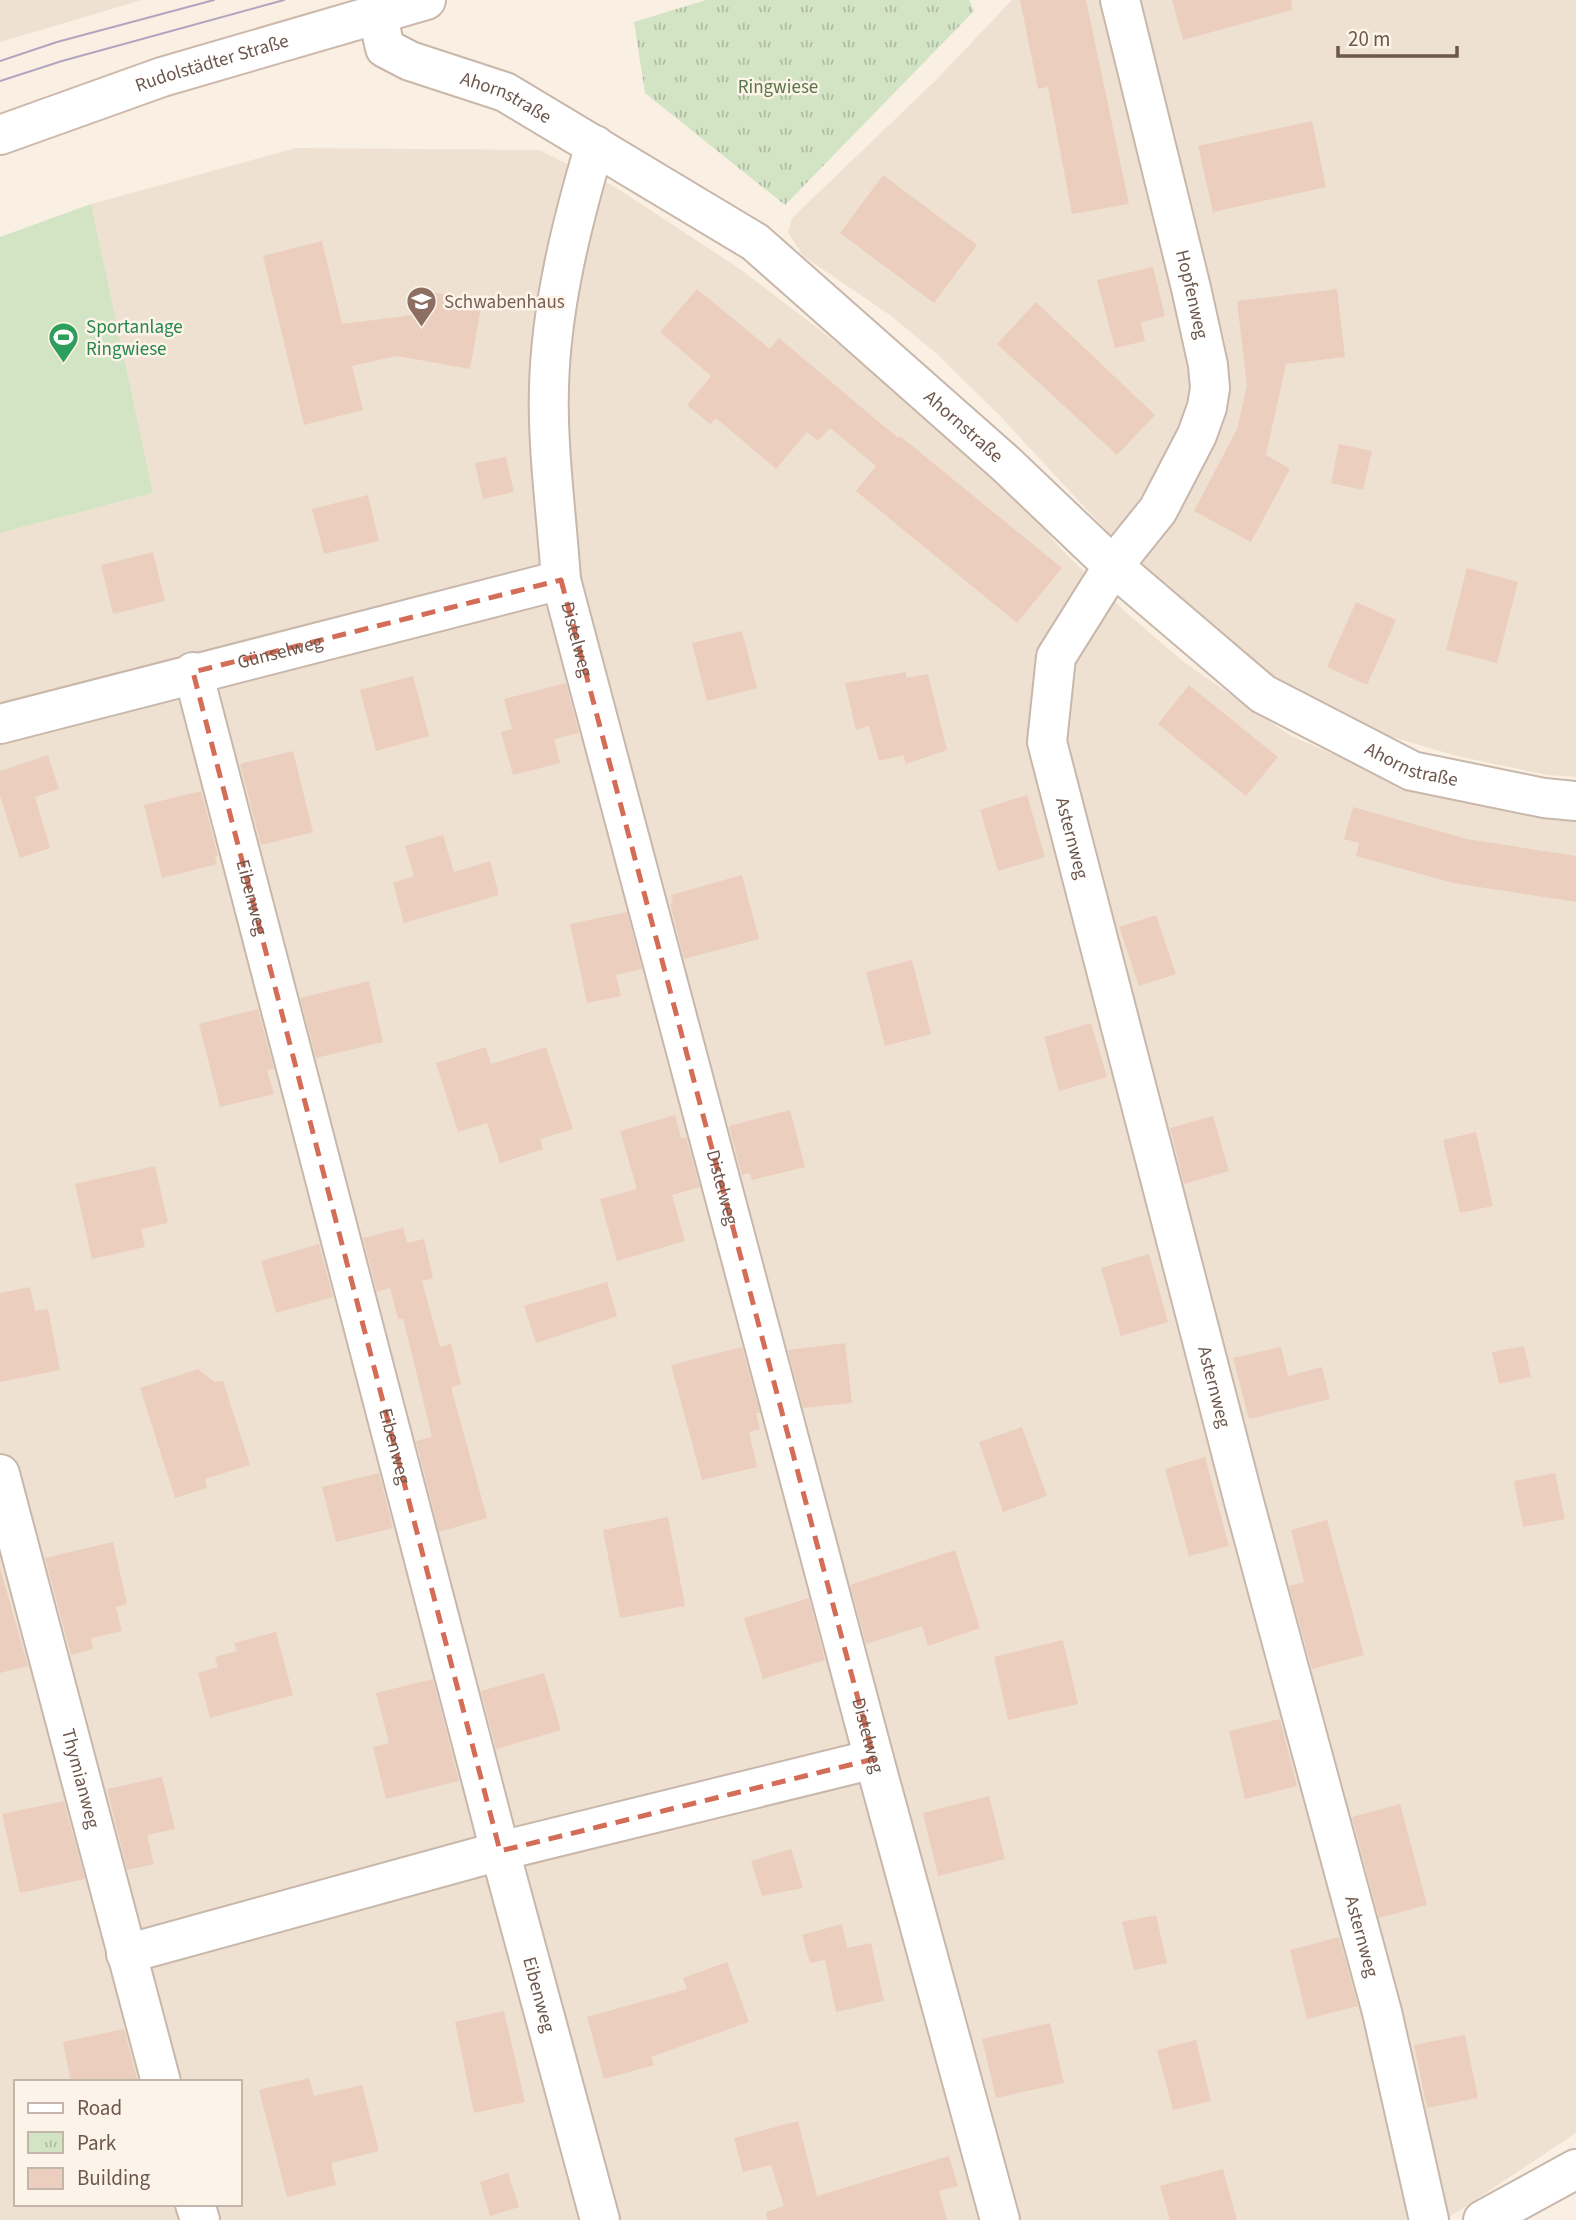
<svg xmlns="http://www.w3.org/2000/svg" width="1576" height="2220" viewBox="0 0 1576 2220" font-family="'Source Sans 3',sans-serif">
<style>
.residential{fill:#efe1d2;fill-rule:evenodd}
.park{fill:url(#park-tufts)}
.pitch{fill:#d2e4c4}
.building{fill:#ebcebe}
.lines{fill:none;stroke-linecap:round;stroke-linejoin:round}
.street-casing{stroke:#c8b7ab;stroke-width:42}
.secondary-casing{stroke:#cdb9ac;stroke-width:42}
.street{stroke:#fff;stroke-width:38}
.secondary{stroke:#fff;stroke-width:38}
.tram{stroke:#b2a4c0;stroke-width:2}
.marked{fill:none;stroke:#d46d57;stroke-width:5;stroke-dasharray:14 9;stroke-linejoin:round}
.labels{text-anchor:middle;dominant-baseline:central;stroke-width:5;stroke-linejoin:round;paint-order:stroke}
.street-label{font-size:19px;fill:#6d574c;stroke:#fcf4e9}
.park-label{font-size:19px;fill:#597749;stroke:#fcf4e9}
.education-label{font-size:19px;fill:#785e54;stroke:#fcf4e9;text-anchor:start}
.leisure-label{font-size:19px;fill:#27864d;stroke:#fcf4e9;text-anchor:start}
</style>
<defs>
<pattern id="park-tufts" width="24" height="20" patternUnits="userSpaceOnUse" patternTransform="scale(1.75)"><rect width="24" height="20" fill="#d2e4c4"/><path d="M3 7l-1-3M5 7V3M7 7l1-3M15 17l-1-3M17 17v-4M19 17l1-3" fill="none" stroke="#afbca1"/></pattern>
</defs>
<rect width="100%" height="100%" fill="#f9efe3"/>
<g class="residential">
<path d="M 0,0 L 142,0 L 0,42 Z"/>
<path d="M 1012,0 L 1576,0 L 1576,777 L 1547,775 L 1457,756 L 1365,729 L 1244,662 L 1174,604 L 1002,418 L 937,354 L 890,315 L 803,256 L 788,232 L 792,218 L 936,80 Z"/>
<path d="M 296,148 L 539,150 L 615,187 L 740,269 L 837,343 L 959,445 L 1026,508 L 1062,550 L 1129,615 L 1185,663 L 1291,736 L 1401,783 L 1576,818 L 1576,2133 L 1445,2220 L 0,2220 L 0,533 L 153,493 L 91,204 ZM 16,2082 L 240,2082 L 240,2204 L 16,2204 Z"/>
</g>
<path class="park" d="M 706,0 L 969,0 L 974,11 L 785,205 L 645,93 L 634,22 Z"/>
<path class="pitch" d="M 91,204 L 153,493 L 0,533 L 0,237 Z"/>
<g class="building">
<path d="M 1020,0 L 1086,0 L 1129,204 L 1072,214 L 1048,87 L 1038,89 Z"/>
<path d="M 1172,0 L 1291,0 L 1292,10 L 1183,40 Z"/>
<path d="M 1312,121 L 1326,187 L 1213,212 L 1198,146 Z"/>
<path d="M 883,175 L 977,245 L 934,303 L 840,233 Z"/>
<path d="M 322,241 L 342,324 L 421,314 L 426,291 L 482,301 L 470,369 L 397,356 L 352,366 L 363,410 L 304,425 L 263,256 Z"/>
<path d="M 1153,267 L 1165,316 L 1141,322 L 1145,341 L 1115,348 L 1097,280 Z"/>
<path d="M 697,289 L 770,349 L 779,338 L 898,438 L 900,436 L 1062,568 L 1017,623 L 856,491 L 876,466 L 830,428 L 818,441 L 807,432 L 776,469 L 716,418 L 710,424 L 687,405 L 711,376 L 660,332 Z"/>
<path d="M 1337,289 L 1345,357 L 1286,364 L 1266,455 L 1290,469 L 1251,542 L 1194,511 L 1237,429 L 1247,386 L 1237,301 Z"/>
<path d="M 1036,302 L 1155,415 L 1117,455 L 997,344 Z"/>
<path d="M 1339,444 L 1372,451 L 1363,490 L 1331,483 Z"/>
<path d="M 506,457 L 514,492 L 483,499 L 475,463 Z"/>
<path d="M 368,495 L 379,541 L 324,554 L 312,509 Z"/>
<path d="M 153,552 L 165,601 L 113,614 L 101,565 Z"/>
<path d="M 1467,568 L 1518,582 L 1497,663 L 1446,650 Z"/>
<path d="M 1356,602 L 1396,620 L 1367,685 L 1327,667 Z"/>
<path d="M 742,631 L 757,688 L 707,701 L 692,643 Z"/>
<path d="M 906,672 L 906,678 L 928,674 L 947,750 L 906,764 L 903,755 L 879,761 L 869,726 L 856,730 L 845,683 Z"/>
<path d="M 413,676 L 429,736 L 376,751 L 360,690 Z"/>
<path d="M 566,683 L 579,733 L 554,739 L 560,763 L 513,775 L 501,732 L 512,729 L 504,699 Z"/>
<path d="M 1189,685 L 1278,757 L 1246,796 L 1158,724 Z"/>
<path d="M 293,751 L 313,832 L 261,845 L 240,764 Z"/>
<path d="M 48,755 L 59,789 L 35,797 L 50,848 L 20,858 L 0,796 L 0,771 Z"/>
<path d="M 201,791 L 218,856 L 215,856 L 217,864 L 162,878 L 144,805 Z"/>
<path d="M 1027,795 L 1045,857 L 998,871 L 980,810 Z"/>
<path d="M 1353,807 L 1467,839 L 1576,856 L 1576,902 L 1453,883 L 1356,856 L 1359,843 L 1344,839 Z"/>
<path d="M 443,835 L 454,872 L 490,861 L 499,895 L 404,923 L 393,883 L 414,876 L 405,846 Z"/>
<path d="M 742,875 L 759,939 L 684,959 L 670,904 L 673,903 L 671,895 Z"/>
<path d="M 627,912 L 642,969 L 616,975 L 621,996 L 587,1003 L 570,924 Z"/>
<path d="M 1156,915 L 1176,974 L 1139,986 L 1119,927 Z"/>
<path d="M 912,960 L 931,1034 L 885,1046 L 866,972 Z"/>
<path d="M 369,981 L 383,1042 L 316,1058 L 300,998 Z"/>
<path d="M 258,1009 L 274,1069 L 267,1070 L 274,1094 L 220,1107 L 199,1024 Z"/>
<path d="M 1091,1023 L 1107,1077 L 1059,1091 L 1044,1037 Z"/>
<path d="M 486,1047 L 491,1064 L 546,1047 L 573,1129 L 540,1139 L 543,1149 L 500,1163 L 487,1123 L 458,1132 L 436,1063 Z"/>
<path d="M 790,1110 L 805,1167 L 752,1180 L 750,1173 L 742,1175 L 729,1126 Z"/>
<path d="M 675,1115 L 681,1138 L 686,1137 L 700,1187 L 672,1195 L 685,1241 L 617,1261 L 600,1199 L 637,1189 L 620,1131 Z"/>
<path d="M 1213,1116 L 1229,1171 L 1184,1184 L 1170,1128 Z"/>
<path d="M 1476,1132 L 1493,1206 L 1460,1213 L 1443,1140 Z"/>
<path d="M 155,1166 L 168,1223 L 141,1229 L 145,1247 L 92,1259 L 75,1184 Z"/>
<path d="M 403,1228 L 407,1243 L 424,1239 L 433,1278 L 422,1281 L 440,1347 L 451,1344 L 461,1384 L 451,1387 L 487,1518 L 439,1532 L 416,1441 L 432,1437 L 403,1318 L 398,1319 L 390,1288 L 377,1292 L 363,1238 Z"/>
<path d="M 319,1244 L 333,1297 L 276,1313 L 261,1261 Z"/>
<path d="M 1149,1254 L 1168,1322 L 1121,1336 L 1101,1268 Z"/>
<path d="M 607,1282 L 617,1316 L 536,1343 L 524,1306 Z"/>
<path d="M 30,1287 L 35,1311 L 48,1309 L 60,1370 L 0,1382 L 0,1293 Z"/>
<path d="M 845,1343 L 852,1403 L 803,1408 L 788,1350 Z"/>
<path d="M 1524,1346 L 1531,1377 L 1499,1384 L 1492,1352 Z"/>
<path d="M 742,1347 L 760,1413 L 756,1413 L 760,1429 L 749,1432 L 757,1467 L 702,1480 L 671,1365 Z"/>
<path d="M 1281,1347 L 1288,1376 L 1322,1367 L 1330,1399 L 1249,1419 L 1233,1358 Z"/>
<path d="M 198,1369 L 214,1382 L 223,1381 L 250,1465 L 205,1479 L 207,1488 L 175,1498 L 140,1388 Z"/>
<path d="M 1022,1427 L 1047,1496 L 1003,1512 L 979,1442 Z"/>
<path d="M 1205,1457 L 1229,1546 L 1189,1556 L 1165,1469 Z"/>
<path d="M 379,1473 L 393,1528 L 336,1542 L 322,1487 Z"/>
<path d="M 1555,1473 L 1565,1519 L 1523,1527 L 1514,1481 Z"/>
<path d="M 668,1517 L 685,1606 L 620,1618 L 603,1530 Z"/>
<path d="M 1327,1520 L 1364,1655 L 1312,1669 L 1289,1586 L 1304,1582 L 1291,1530 Z"/>
<path d="M 113,1542 L 127,1604 L 116,1607 L 122,1631 L 91,1638 L 93,1649 L 71,1655 L 45,1558 Z"/>
<path d="M 955,1550 L 980,1628 L 928,1646 L 922,1626 L 866,1644 L 850,1585 Z"/>
<path d="M 0,1568 L 28,1666 L 0,1673 Z"/>
<path d="M 809,1598 L 825,1660 L 763,1679 L 744,1618 Z"/>
<path d="M 276,1632 L 293,1695 L 210,1718 L 198,1673 L 218,1667 L 215,1657 L 237,1651 L 234,1643 Z"/>
<path d="M 1063,1640 L 1078,1704 L 1008,1720 L 994,1657 Z"/>
<path d="M 544,1673 L 561,1730 L 496,1749 L 481,1691 Z"/>
<path d="M 433,1679 L 459,1781 L 386,1799 L 373,1747 L 389,1743 L 376,1693 Z"/>
<path d="M 1280,1719 L 1297,1786 L 1245,1799 L 1229,1731 Z"/>
<path d="M 162,1777 L 175,1829 L 147,1835 L 154,1864 L 127,1870 L 107,1789 Z"/>
<path d="M 989,1796 L 1005,1859 L 938,1876 L 923,1813 Z"/>
<path d="M 64,1801 L 85,1879 L 20,1893 L 2,1814 Z"/>
<path d="M 1400,1804 L 1427,1905 L 1379,1918 L 1352,1817 Z"/>
<path d="M 791,1849 L 803,1888 L 762,1896 L 751,1861 Z"/>
<path d="M 1156,1915 L 1167,1963 L 1134,1970 L 1122,1922 Z"/>
<path d="M 842,1924 L 847,1948 L 871,1943 L 884,2001 L 836,2012 L 825,1960 L 810,1963 L 802,1935 Z"/>
<path d="M 1339,1937 L 1358,2006 L 1307,2019 L 1290,1950 Z"/>
<path d="M 727,1962 L 749,2022 L 651,2057 L 654,2065 L 604,2079 L 587,2017 L 687,1989 L 683,1978 Z"/>
<path d="M 504,2011 L 525,2102 L 474,2113 L 455,2022 Z"/>
<path d="M 1050,2023 L 1064,2083 L 996,2098 L 982,2039 Z"/>
<path d="M 124,2029 L 138,2082 L 71,2082 L 63,2042 Z"/>
<path d="M 1465,2035 L 1478,2098 L 1427,2108 L 1414,2045 Z"/>
<path d="M 1196,2040 L 1211,2101 L 1173,2110 L 1157,2050 Z"/>
<path d="M 309,2078 L 314,2096 L 362,2085 L 379,2151 L 331,2163 L 336,2185 L 287,2197 L 259,2090 Z"/>
<path d="M 798,2121 L 817,2196 L 949,2156 L 958,2186 L 939,2191 L 947,2220 L 767,2220 L 766,2212 L 784,2206 L 771,2165 L 743,2172 L 734,2138 Z"/>
<path d="M 1223,2169 L 1237,2220 L 1170,2220 L 1160,2186 Z"/>
<path d="M 508,2173 L 519,2207 L 490,2216 L 480,2182 Z"/>
</g>
<g class="lines">
<defs>
<g id="street">
<path id="s1" d="M 1120,0 L 1191,288 L 1208,365 L 1210,388 L 1207,407 L 1197,435 L 1158,510 L 1113,566 L 1056,657 L 1047,742 L 1244,1502 L 1382,2012 L 1429,2220"/>
<path id="s2" d="M 377,12 L 385,48 L 410,61 L 505,92 L 755,242 L 1006,464 L 1113,566 L 1263,694 L 1412,771 L 1544,798 L 1576,801"/>
<path id="s3" d="M 595,145 C 572,222 551,306 549,387 C 547,447 557,519 561,580 L 874,1759 L 1000,2220"/>
<path id="s4" d="M 193,672 L 500,1851 L 600,2220"/>
<path id="s5" d="M 0,724 L 561,580"/>
<path id="s6" d="M 0,1474 L 161,2082"/>
<path d="M 126,1954 L 500,1851 L 874,1759"/>
<path d="M 195,2204 L 200,2220"/>
<path d="M 1483,2220 L 1576,2169"/>
</g>
<g id="secondary">
<path id="s7" d="M 0,135 L 162,77 L 426,0"/>
</g>
</defs>
<use href="#street" class="street-casing"/>
<use href="#secondary" class="secondary-casing"/>
<use href="#street" class="street"/>
<use href="#secondary" class="secondary"/>
<g class="tram">
<path d="M 0,61 L 57,42 L 214,0"/>
<path d="M 0,81 L 62,61 L 284,0"/>
</g>
</g>
<path class="marked" d="M 561,580 L 874,1759 L 500,1851 L 193,672 Z"/>
<defs>
<symbol id="school-pin" viewBox="-11 -11 22 30"><path d="M0 17L-7.5 6A9.5 9.5 0 1 1 7.5 6Z" fill="#8d6e63" stroke="#fcf4e9"/><path d="M0-5L7-2L0 1L-7-2ZM-4 1L0 2.5L4 1V4Q0 6-4 4Z" fill="#fff"/></symbol>
<symbol id="stadium-pin" viewBox="-11 -11 22 30"><path d="M0 17L-7.5 6A9.5 9.5 0 1 1 7.5 6Z" fill="#2e9e5b" stroke="#fcf4e9"/><path d="M0-5a6.5 5 0 1 0 0 10a6.5 5 0 1 0 0-10ZM-3.5-1.8h7v3.6h-7Z" fill="#fff"/></symbol>
</defs>
<g fill-rule="evenodd">
<use href="#school-pin" x="404" y="284" width="35" height="47"/>
<use href="#stadium-pin" x="46" y="320" width="35" height="47"/>
</g>
<g class="labels">
<g class="street-label">
<text stroke="none"><textPath href="#s7" startOffset="224">Rudolstädter Straße</textPath></text>
<text stroke="none"><textPath href="#s2" startOffset="168">Ahornstraße</textPath></text>
<text stroke="none"><textPath href="#s1" startOffset="303">Hopfenweg</textPath></text>
<text stroke="none"><textPath href="#s2" startOffset="735">Ahornstraße</textPath></text>
<text stroke="none"><textPath href="#s3" startOffset="502">Distelweg</textPath></text>
<text stroke="none"><textPath href="#s5" startOffset="289">Günselweg</textPath></text>
<text stroke="none"><textPath href="#s2" startOffset="1302">Ahornstraße</textPath></text>
<text stroke="none"><textPath href="#s1" startOffset="896">Asternweg</textPath></text>
<text stroke="none"><textPath href="#s4" startOffset="233">Eibenweg</textPath></text>
<text stroke="none"><textPath href="#s3" startOffset="1069">Distelweg</textPath></text>
<text stroke="none"><textPath href="#s1" startOffset="1463">Asternweg</textPath></text>
<text stroke="none"><textPath href="#s4" startOffset="800">Eibenweg</textPath></text>
<text stroke="none"><textPath href="#s3" startOffset="1636">Distelweg</textPath></text>
<text stroke="none"><textPath href="#s6" startOffset="315">Thymianweg</textPath></text>
<text stroke="none"><textPath href="#s1" startOffset="2032">Asternweg</textPath></text>
<text stroke="none"><textPath href="#s4" startOffset="1367">Eibenweg</textPath></text>
</g>
<g class="park-label">
<text x="778" y="87">Ringwiese</text>
</g>
<g class="education-label">
<text x="444" y="302">Schwabenhaus</text>
</g>
<g class="leisure-label">
<text x="86" y="327">Sportanlage<tspan x="86" dy="22">Ringwiese</tspan></text>
</g>
</g>
<rect x="14" y="2080" width="228" height="126" fill="#fcf4e9" stroke="#c3b5aa" stroke-width="2"/>
<rect x="28" y="2103" width="35" height="10" fill="#ffffff" stroke="#c3b5aa" stroke-width="2"/>
<text x="77" y="2115" font-size="21" fill="#6d574c">Road</text>
<rect x="28" y="2132" width="35" height="21" fill="url(#park-tufts)" stroke="#c3b5aa" stroke-width="2"/>
<text x="77" y="2150" font-size="21" fill="#6d574c">Park</text>
<rect x="28" y="2168" width="35" height="21" fill="#ebcebe" stroke="#c3b5aa" stroke-width="2"/>
<text x="77" y="2185" font-size="21" fill="#6d574c">Building</text>
<path d="M1338 46v10h119v-10" fill="none" stroke="#6d574c" stroke-width="3.5"/>
<text x="1348" y="46" font-size="21" fill="#6d574c" stroke="#fcf4e9" stroke-width="5" paint-order="stroke">20 m</text>
</svg>
